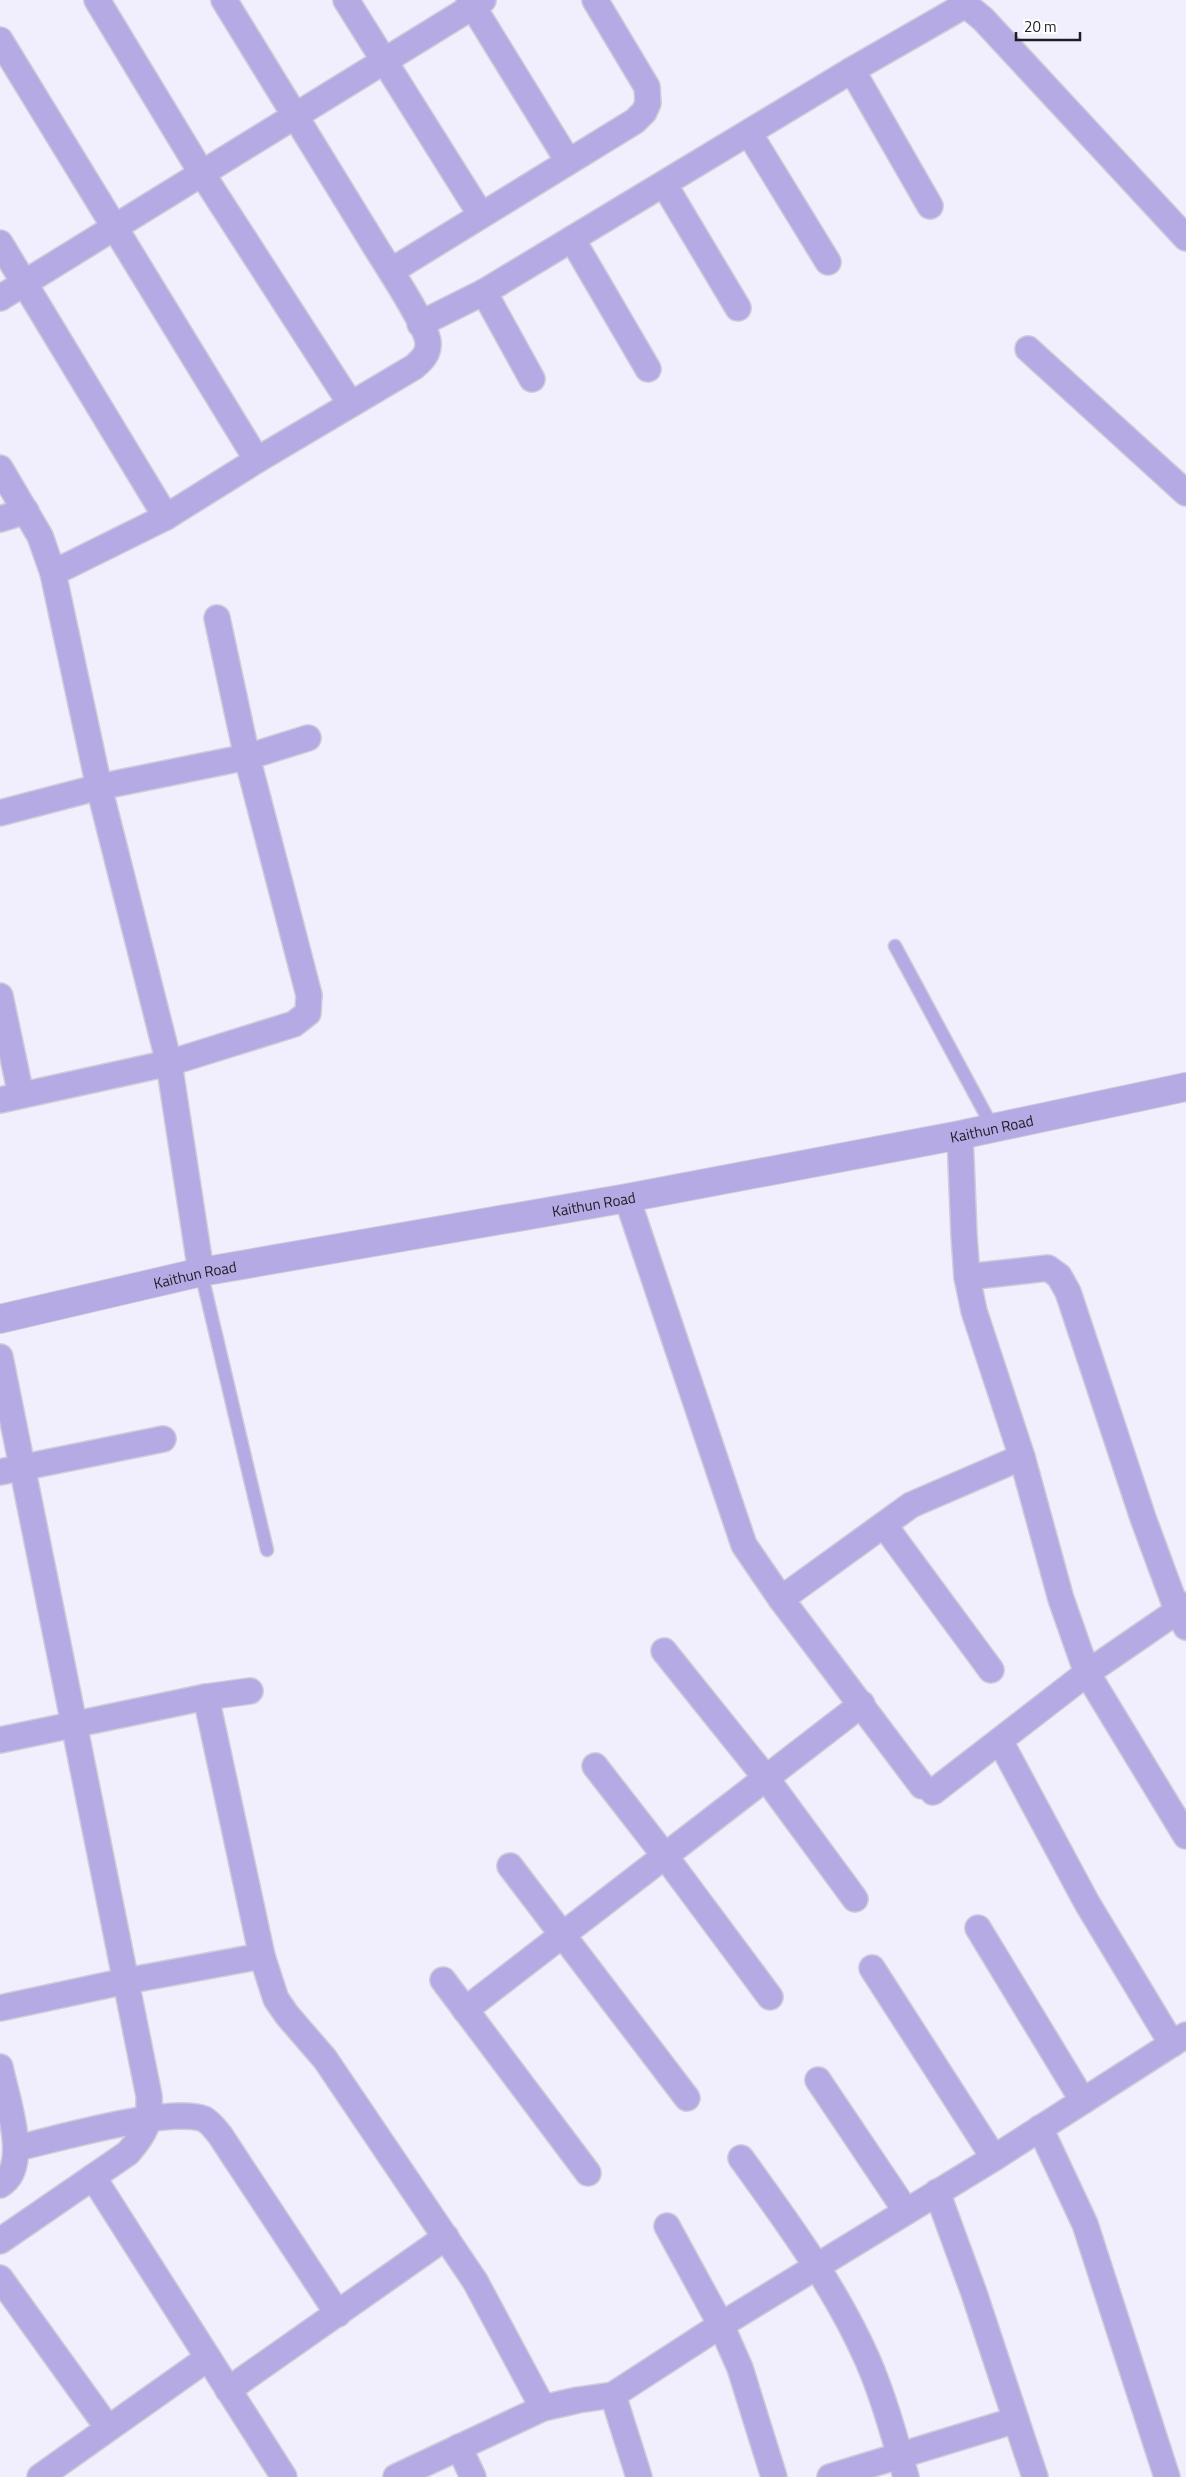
<svg xmlns="http://www.w3.org/2000/svg" width="1186" height="2477" viewBox="0 0 1186 2477" font-family="'Titillium Web',sans-serif">
<style>
.lines{fill:none;stroke-linecap:round;stroke-linejoin:round}
.service-casing{stroke:#cfcdda;stroke-width:15}
.minor-casing{stroke:#cfcdda;stroke-width:28}
.tertiary-casing{stroke:#cfcdda;stroke-width:30}
.service{stroke:#b5aae3;stroke-width:12}
.minor{stroke:#b5aae3;stroke-width:25}
.tertiary{stroke:#b5aae3;stroke-width:28}
.labels{text-anchor:middle;dominant-baseline:central;stroke-width:4;stroke-linejoin:round;paint-order:stroke}
.street-label{font-size:15px;fill:#1e1d25;stroke:#fff}
</style>
<rect width="100%" height="100%" fill="#f1effd"/>
<g class="lines">
<defs>
<g id="service">
<path d="M 895,946 L 993,1128"/>
<path d="M 201,1272 L 267,1550"/>
</g>
<g id="minor">
<path d="M 97,0 L 201,172 L 350,403"/>
<path d="M 346,0 L 481,215"/>
<path d="M 469,0 L 568,161"/>
<path d="M 960,0 L 983,19 L 1186,238"/>
<path d="M 0,40 L 257,460"/>
<path d="M 852,70 L 930,206"/>
<path d="M 749,133 L 828,262"/>
<path d="M 664,184 L 738,308"/>
<path d="M 572,239 L 648,369"/>
<path d="M 0,243 L 166,517"/>
<path d="M 391,271 L 635,121 L 644,112 L 648,103 L 647,87 L 595,0"/>
<path d="M 484,292 L 532,379"/>
<path d="M 0,298 L 483,0"/>
<path d="M 420,324 L 484,292 L 852,70 L 967,4"/>
<path d="M 1028,349 L 1186,493"/>
<path d="M 0,468 L 40,536 L 53,573 L 99,787 L 169,1063 L 201,1272"/>
<path d="M 0,519 L 26,511"/>
<path d="M 53,573 L 166,517 L 257,460 L 414,367 C 422,360 429,354 428,342 C 426,324 386,264 375,246 C 324,164 274,82 224,0"/>
<path d="M 0,813 L 99,787 L 247,757 L 308,738"/>
<path d="M 0,996 L 21,1095"/>
<path d="M 0,1100 L 169,1063 L 294,1024 L 308,1013 L 309,995 L 247,757 L 217,618"/>
<path d="M 960,1135 L 964,1235 L 967,1277 L 974,1311 L 1022,1457 L 1061,1599 L 1087,1673 L 1186,1836"/>
<path d="M 627,1198 L 744,1545 L 781,1599 L 922,1786"/>
<path d="M 967,1277 L 1048,1268 L 1059,1276 L 1068,1292 L 1143,1518 L 1177,1610 L 1186,1627"/>
<path d="M 0,1357 L 149,2096 C 150,2124 146,2132 128,2153 L 0,2241"/>
<path d="M 0,1472 L 163,1439"/>
<path d="M 884,1525 L 991,1670"/>
<path d="M 781,1599 L 911,1505 L 1022,1457"/>
<path d="M 664,1651 L 766,1778 L 855,1899"/>
<path d="M 206,1697 L 262,1956 L 276,1999 L 287,2015 L 325,2059 L 475,2281 L 543,2408"/>
<path d="M 0,1740 L 206,1697 L 250,1691"/>
<path d="M 1000,1741 L 1087,1903 L 1172,2044"/>
<path d="M 595,1766 L 665,1856 L 770,1997"/>
<path d="M 933,1792 L 1087,1673 L 1186,1605"/>
<path d="M 510,1866 L 687,2098"/>
<path d="M 978,1928 L 1083,2101"/>
<path d="M 872,1968 L 994,2158"/>
<path d="M 443,1980 L 588,2173"/>
<path d="M 0,2008 L 126,1981 L 262,1956"/>
<path d="M 465,2010 L 862,1704"/>
<path d="M 0,2067 C 6,2097 32,2167 0,2185"/>
<path d="M 818,2080 L 906,2211"/>
<path d="M 1040,2128 L 1085,2224 L 1167,2477"/>
<path d="M 17,2148 C 57,2139 170,2106 204,2119 C 210,2122 216,2130 220,2135 L 338,2314"/>
<path d="M 741,2158 C 788,2223 836,2288 868,2361 C 884,2398 895,2439 906,2477"/>
<path d="M 93,2177 L 284,2477"/>
<path d="M 937,2192 L 974,2293 L 1035,2477"/>
<path d="M 667,2226 L 721,2325 L 740,2368 L 774,2477"/>
<path d="M 0,2278 L 108,2428"/>
<path d="M 228,2390 L 446,2237"/>
<path d="M 613,2395 L 639,2477"/>
<path d="M 459,2447 L 473,2477"/>
<path d="M 40,2477 L 208,2358"/>
<path d="M 396,2477 L 543,2408 L 578,2400 L 613,2395 L 721,2325 L 994,2158 L 1186,2035"/>
<path d="M 830,2477 L 1016,2420"/>
</g>
<g id="tertiary">
<path id="s1" d="M 0,1319 L 201,1272 L 627,1198 L 960,1135 L 1186,1087"/>
</g>
</defs>
<use href="#service" class="service-casing"/>
<use href="#minor" class="minor-casing"/>
<use href="#tertiary" class="tertiary-casing"/>
<use href="#service" class="service"/>
<use href="#minor" class="minor"/>
<use href="#tertiary" class="tertiary"/>
</g>
<g class="labels">
<g class="street-label">
<text stroke="none"><textPath href="#s1" startOffset="1010">Kaithun Road</textPath></text>
<text stroke="none"><textPath href="#s1" startOffset="605">Kaithun Road</textPath></text>
<text stroke="none"><textPath href="#s1" startOffset="200">Kaithun Road</textPath></text>
</g>
</g>
<path d="M1016 32v8h64v-8" fill="none" stroke="#1e1d25" stroke-width="2.5"/>
<text x="1024" y="32" font-size="15" fill="#1e1d25" stroke="#ffffff" stroke-width="4" paint-order="stroke">20 m</text>
</svg>
